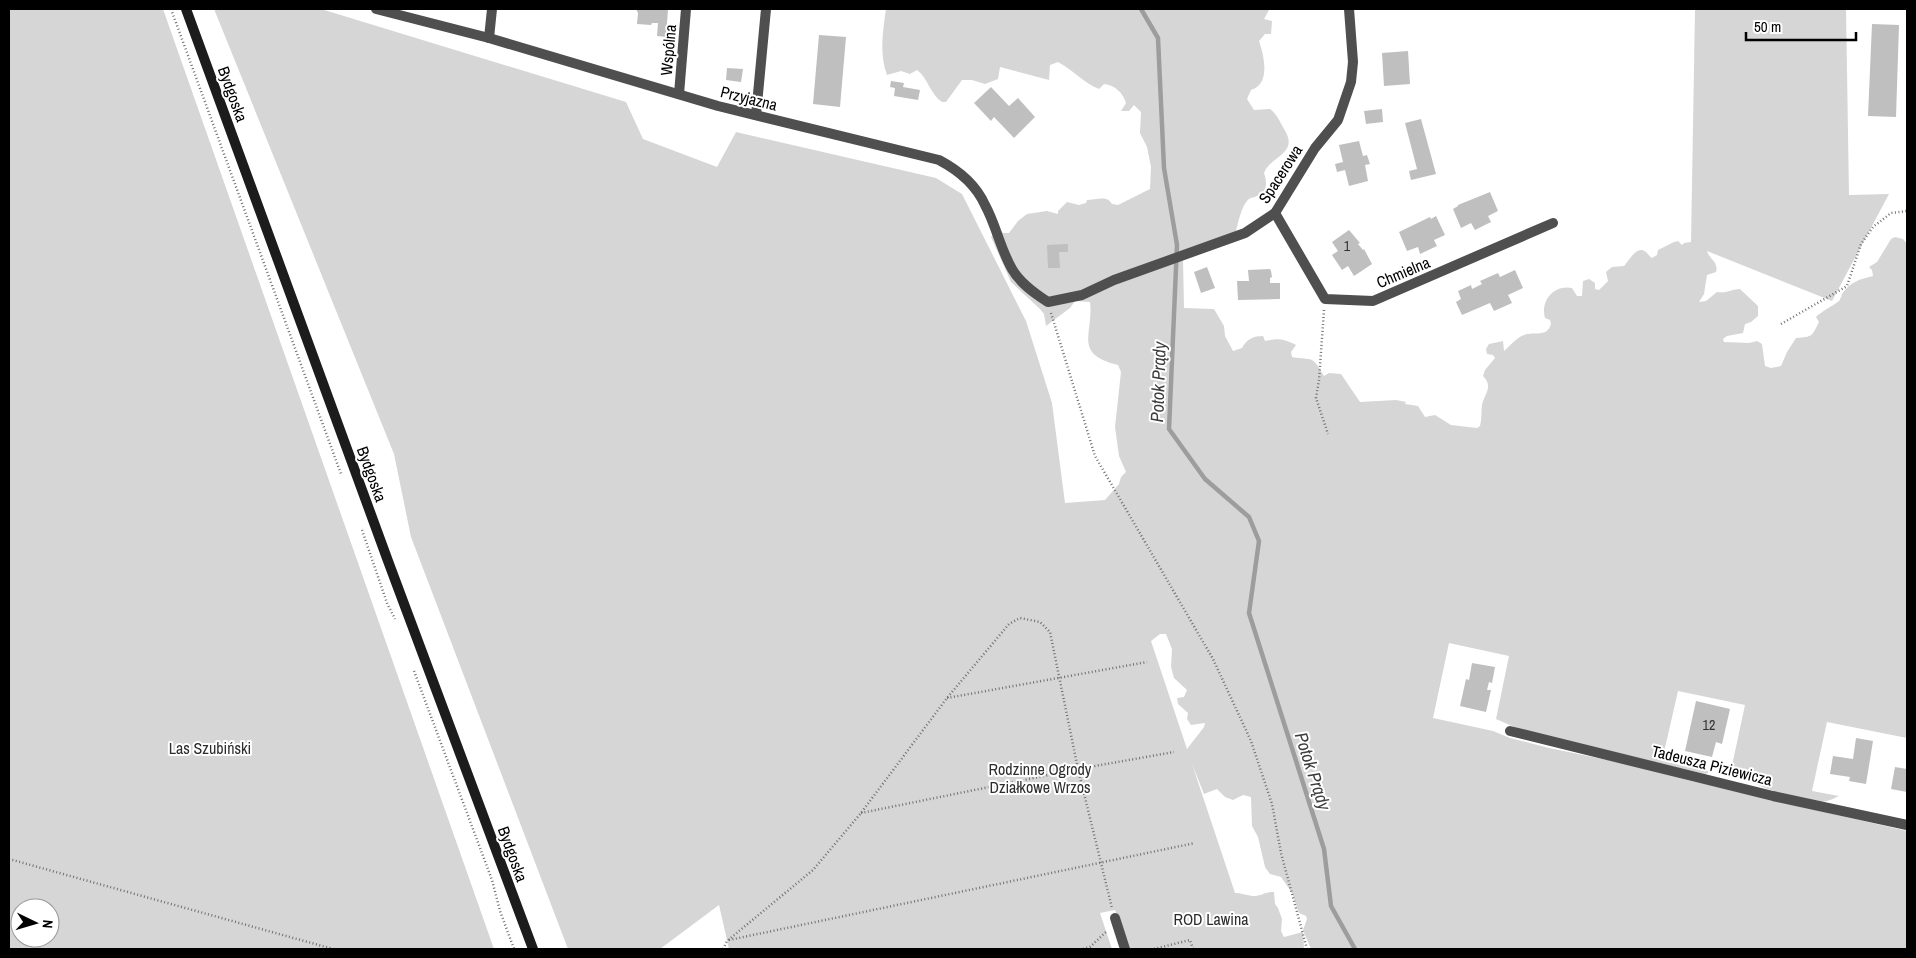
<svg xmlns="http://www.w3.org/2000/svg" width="1916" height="958" viewBox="0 0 1916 958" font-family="'Archivo Narrow',sans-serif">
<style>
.green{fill:#d6d6d6;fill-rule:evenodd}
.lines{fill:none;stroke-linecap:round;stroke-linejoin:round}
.stream{stroke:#9d9d9d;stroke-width:4.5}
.building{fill:#bfbfbf}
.path{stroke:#717171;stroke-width:2.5;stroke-dasharray:1 2.5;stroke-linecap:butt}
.minor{stroke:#4f4f4f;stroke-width:10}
.secondary{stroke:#1c1c1c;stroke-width:10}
.labels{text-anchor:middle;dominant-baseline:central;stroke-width:4;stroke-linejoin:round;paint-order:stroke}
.number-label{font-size:14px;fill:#303030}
.street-label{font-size:16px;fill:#000;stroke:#fff}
.park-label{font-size:16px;fill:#2d2d2d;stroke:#fff}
.water-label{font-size:18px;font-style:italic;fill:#3e3e3e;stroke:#fff}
</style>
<rect width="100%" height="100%" fill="#fff"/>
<g class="green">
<path d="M 9,9 L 163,9 L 494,949 L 9,949 ZM 20,908 L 50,908 L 50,938 L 20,938 Z"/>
<path d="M 214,9 L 321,9 L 626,102 L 643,139 L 717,167 L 736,132 L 936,178 L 962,194 L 1026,321 L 1052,403 L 1065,503 L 1105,500 L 1119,484 L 1121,477 L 1126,472 L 1119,456 L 1115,427 L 1121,372 L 1118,365 C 1072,354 1094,333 1090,302 L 1075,301 L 1070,308 L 1046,326 L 1044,314 L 1040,309 L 1011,282 L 991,237 L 999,229 L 1003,233 L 1009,233 L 1018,221 L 1027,214 L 1047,211 L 1058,214 L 1058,211 L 1067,202 L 1079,205 L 1086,203 L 1087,200 C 1096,200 1107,195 1112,204 L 1118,205 L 1150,189 L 1151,167 L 1147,147 L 1140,133 L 1141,112 L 1134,105 L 1129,111 L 1121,111 L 1126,103 C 1123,93 1115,85 1104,84 L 1099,89 C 1084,83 1073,70 1058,62 L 1050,65 L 1049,80 L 1000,67 L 998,79 L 985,84 L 972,80 L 962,80 L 946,102 L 942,102 C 930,94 928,78 917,70 L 910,74 L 901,71 L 887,75 C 879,54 883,30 886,9 L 1274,9 L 1269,10 L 1264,19 L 1272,21 L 1271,34 L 1265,34 L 1259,41 C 1264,56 1271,84 1251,90 L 1247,99 L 1254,110 L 1270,109 C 1277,114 1280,122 1284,129 C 1300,154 1271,155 1264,173 C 1267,182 1268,192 1257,196 C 1253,198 1250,197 1247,201 C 1241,208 1238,223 1236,231 L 1183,260 L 1184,308 L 1214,309 L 1224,326 L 1225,336 L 1233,351 L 1242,348 C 1247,339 1253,336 1263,336 L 1265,341 C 1278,338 1284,339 1296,345 L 1291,352 L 1292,357 C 1314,361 1311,354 1324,376 L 1329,373 L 1341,374 L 1360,402 L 1396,400 L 1406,402 L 1405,404 L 1418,406 L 1425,417 L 1435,415 L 1451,425 L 1477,428 L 1480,426 C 1482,419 1481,412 1482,405 C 1484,394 1494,387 1483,376 L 1485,370 L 1495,358 L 1493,355 L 1487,354 L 1486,349 L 1489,344 L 1503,341 L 1504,351 C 1510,346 1516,338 1524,335 C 1535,331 1547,338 1551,324 L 1550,320 L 1545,318 C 1540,301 1554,284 1572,288 L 1577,296 L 1582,296 L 1583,281 L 1589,279 L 1595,283 L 1595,289 L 1599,290 L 1608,281 L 1606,272 L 1612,267 L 1624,266 C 1629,261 1637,244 1646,252 C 1648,254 1649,256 1652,258 L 1657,255 L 1658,250 L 1674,242 L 1678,241 L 1682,245 L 1684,243 L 1691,242 L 1695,9 L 1846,9 L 1849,195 L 1889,194 L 1832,301 L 1707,251 C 1709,259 1719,262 1716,272 L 1707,275 L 1704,294 L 1699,302 L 1706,301 L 1717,292 C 1726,294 1732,289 1740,289 L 1758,306 L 1758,316 L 1751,322 L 1745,324 L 1743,333 L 1727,336 L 1723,339 L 1724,342 L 1749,343 L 1757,341 L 1762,344 L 1765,366 L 1771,368 L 1781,366 L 1787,352 L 1796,338 C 1813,336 1811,338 1819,322 L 1816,317 C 1819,313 1834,305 1839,301 C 1840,300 1842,295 1842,294 C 1850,282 1860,279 1873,276 L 1872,270 L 1869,267 L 1877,262 L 1891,239 L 1895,237 L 1903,239 L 1907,244 L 1907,738 L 1827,722 L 1812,791 L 1839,796 C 1833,799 1826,802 1820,802 C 1808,801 1756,788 1750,780 L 1730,775 L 1745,705 L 1678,691 L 1662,761 L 1708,771 L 1708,773 L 1705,774 L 1519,729 L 1496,719 L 1509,656 L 1449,643 L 1433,718 L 1493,731 L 1510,738 L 1549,748 L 1627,764 L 1691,781 L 1907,831 L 1907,949 L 1311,949 L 1303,930 L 1307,919 L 1306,916 L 1299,913 L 1292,893 L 1281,877 L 1270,874 L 1265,867 L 1258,837 L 1252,826 L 1251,797 L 1243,795 L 1233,800 L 1225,797 L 1217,789 L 1204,794 L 1192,764 L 1235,893 C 1241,893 1246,895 1252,896 C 1259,897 1266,891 1274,892 L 1275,904 L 1278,908 L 1282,919 L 1281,931 L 1284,937 L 1303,932 L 1304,949 L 1129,948 L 1115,910 L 1100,913 L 1112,949 L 729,949 L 719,905 L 660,949 L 568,949 L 411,537 L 394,454 ZM 1160,634 L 1166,634 L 1172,649 L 1171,667 L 1174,678 L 1187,690 L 1184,697 L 1177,698 L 1178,704 L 1188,713 L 1187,719 L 1191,725 L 1205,723 L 1204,727 L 1187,749 L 1151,641 Z"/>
</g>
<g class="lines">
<path class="stream" d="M 1141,9 L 1158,38 L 1164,168 L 1177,245 L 1169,429 L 1205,479 L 1249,517 L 1259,541 L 1249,613 L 1324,849 L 1331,906 L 1355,949"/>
</g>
<g class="building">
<path d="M 636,9 L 668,9 L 666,37 L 657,36 L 658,23 L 652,23 L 651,25 L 637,24 L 638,13 Z"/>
<path d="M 1872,24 L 1899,25 L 1896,117 L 1868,116 Z"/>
<path d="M 819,35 L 846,37 L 840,107 L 813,104 Z"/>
<path d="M 1408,51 L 1410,84 L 1384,86 L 1382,53 Z"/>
<path d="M 727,68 L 743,69 L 741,82 L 726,80 Z"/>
<path d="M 891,81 L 904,83 L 903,87 L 920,90 L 918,100 L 894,96 L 895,88 L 890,87 Z"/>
<path d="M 991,87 L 1009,106 L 1018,98 L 1035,117 L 1014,138 L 994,117 L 991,121 L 974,103 Z"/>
<path d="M 1382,109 L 1383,122 L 1366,124 L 1364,111 Z"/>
<path d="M 1421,119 L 1436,174 L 1411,180 L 1409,171 L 1417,169 L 1405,123 Z"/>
<path d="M 1359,141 L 1363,156 L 1367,155 L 1370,164 L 1365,165 L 1368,181 L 1349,186 L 1345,170 L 1337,172 L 1335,164 L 1343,162 L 1339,145 Z"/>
<path d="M 1490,192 L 1498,211 L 1488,216 L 1491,222 L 1475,230 L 1471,223 L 1461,228 L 1453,209 L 1458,206 L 1458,205 Z"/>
<path d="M 1436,216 L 1445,235 L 1434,240 L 1437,246 L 1420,254 L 1418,247 L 1407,251 L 1399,232 L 1430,217 L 1431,219 Z"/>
<path d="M 1349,230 L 1360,243 L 1358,244 L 1363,250 L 1364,249 L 1372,264 L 1354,276 L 1348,266 L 1342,270 L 1332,255 L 1338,251 L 1332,242 Z"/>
<path d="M 1068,244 L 1068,252 L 1059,252 L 1060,268 L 1048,268 L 1047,245 Z"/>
<path d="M 1207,267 L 1215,288 L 1201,293 L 1194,272 Z"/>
<path d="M 1270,269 L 1271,271 L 1272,277 L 1270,278 L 1270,283 L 1280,283 L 1280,299 L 1238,300 L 1237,281 L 1249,281 L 1248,270 Z"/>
<path d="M 1515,270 L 1523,288 L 1508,295 L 1512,303 L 1494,311 L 1490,303 L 1462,315 L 1456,302 L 1461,299 L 1458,291 L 1471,285 L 1472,289 L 1482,284 L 1480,281 L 1498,273 L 1500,277 Z"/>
<path d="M 1472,663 L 1495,667 L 1492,683 L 1489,682 L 1487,690 L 1491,690 L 1486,712 L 1460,706 L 1466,679 L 1469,680 Z"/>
<path d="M 1696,701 L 1730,709 L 1722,744 L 1716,742 L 1712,757 L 1685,751 Z"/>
<path d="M 1856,738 L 1873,741 L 1866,784 L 1849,781 L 1850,777 L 1830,774 L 1833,756 L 1853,759 Z"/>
<path d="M 1895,767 L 1907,769 L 1907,792 L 1891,789 Z"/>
</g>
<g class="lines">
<g class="path">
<path d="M 171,9 L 341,474"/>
<path d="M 1324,310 L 1319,380 L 1316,398 L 1328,434"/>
<path d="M 1051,313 L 1095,456 L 1213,659 L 1251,741 L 1272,804 L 1281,853 L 1307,949"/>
<path d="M 1781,324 L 1847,286 L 1861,244 L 1873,227 L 1891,213 L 1907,211"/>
<path d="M 362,530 L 387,603 L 395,619"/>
<path d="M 414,671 L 492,880 L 500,911 L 514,949"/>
<path d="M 947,698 L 1147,662"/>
<path d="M 861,813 L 1078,769 L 1174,752"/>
<path d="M 9,859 L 333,949"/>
<path d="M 729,940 L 1195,843"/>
<path d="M 723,949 L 727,941 L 813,870 L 861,813 L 947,698 L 1009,624 L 1020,618 L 1040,622 L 1050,632 L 1078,769 L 1112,908"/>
<path d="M 1083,949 L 1090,947 L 1107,931"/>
<path d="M 1154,949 L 1190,940 L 1193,949"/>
</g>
<g class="minor">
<path d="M 376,9 L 489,38 L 718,106 L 939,160 C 958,170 976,185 985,205 C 996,225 1000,248 1012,269 C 1020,283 1034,293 1048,302 L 1082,295 L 1114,280 L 1245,233 L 1275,213 L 1315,148 L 1338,120 L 1351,82 L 1353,62 L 1349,9"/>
<path d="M 489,38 L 492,9"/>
<path d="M 679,94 L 686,9"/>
<path d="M 756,115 L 766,9"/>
<path d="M 1275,213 L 1325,299 L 1373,301 L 1553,223"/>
<path d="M 1510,731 L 1773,796 L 1907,825"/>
<path d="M 1115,918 L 1125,949"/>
</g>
<path class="secondary" d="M 186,9 L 388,561 L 533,949"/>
</g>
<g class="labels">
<g class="number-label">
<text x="1347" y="246">1</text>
<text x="1709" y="725">12</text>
</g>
<g class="street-label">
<text transform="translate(668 50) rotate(-85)">Wspólna</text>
<text transform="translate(233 94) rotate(70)">Bydgoska</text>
<text transform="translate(749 98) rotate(14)">Przyjazna</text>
<text transform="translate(1280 174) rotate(-57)">Spacerowa</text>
<text transform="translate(1403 272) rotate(-23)">Chmielna</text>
<text transform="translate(372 474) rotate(70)">Bydgoska</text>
<text transform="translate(1712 765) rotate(14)">Tadeusza Piziewicza</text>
<text transform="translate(513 854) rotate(70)">Bydgoska</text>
</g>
<g class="park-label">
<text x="210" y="748">Las Szubiński</text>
<text x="1040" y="769">Rodzinne Ogrody<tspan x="1040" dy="18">Działkowe Wrzos</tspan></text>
<text x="1211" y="919">ROD Lawina</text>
</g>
<g class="water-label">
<text transform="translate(1158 382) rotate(-88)">Potok Prądy</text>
<text transform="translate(1313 771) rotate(72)">Potok Prądy</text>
</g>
</g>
<rect width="1916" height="958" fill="none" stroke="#000000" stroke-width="20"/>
<g transform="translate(35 923) rotate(95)"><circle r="24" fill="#ffffff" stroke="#999999"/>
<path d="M0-4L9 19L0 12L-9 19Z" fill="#000000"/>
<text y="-8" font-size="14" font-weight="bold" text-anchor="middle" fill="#000000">N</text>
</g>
<path d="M1746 32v8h110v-8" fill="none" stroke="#000000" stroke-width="2.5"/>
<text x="1754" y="32" font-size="15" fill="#000000" stroke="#ffffff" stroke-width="4" paint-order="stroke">50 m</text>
</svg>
